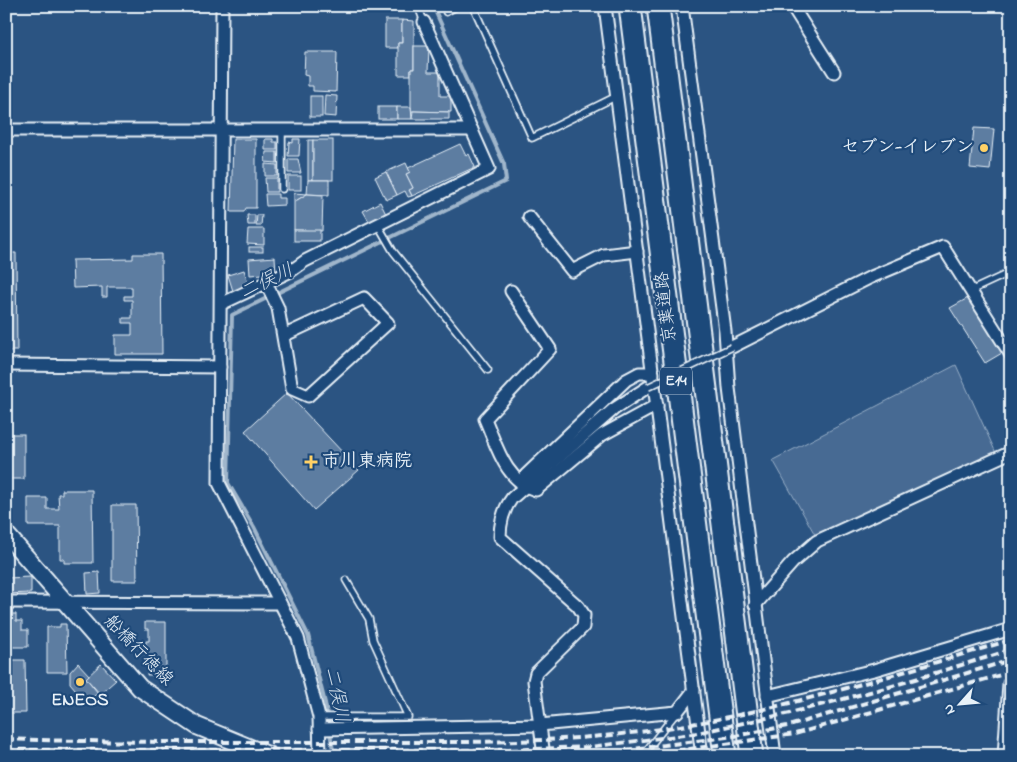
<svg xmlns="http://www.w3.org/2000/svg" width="1017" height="762" viewBox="0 0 1017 762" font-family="'Indie Flower','Klee One',sans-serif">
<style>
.green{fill:#476b93;stroke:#98aec6}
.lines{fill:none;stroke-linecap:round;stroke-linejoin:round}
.stream{stroke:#a0b6cb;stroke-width:4}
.building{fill:#5d7da1;stroke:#e8f1f8}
.service-casing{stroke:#e8f1f8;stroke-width:9}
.minor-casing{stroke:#e8f1f8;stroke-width:15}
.tertiary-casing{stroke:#e8f1f8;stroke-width:19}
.secondary-casing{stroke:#e8f1f8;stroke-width:20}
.motorway-casing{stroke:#e8f1f8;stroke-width:25}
.service{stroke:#1f4a7a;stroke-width:5.5}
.minor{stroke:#1f4a7a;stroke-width:11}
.tertiary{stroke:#1f4a7a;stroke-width:15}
.secondary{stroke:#1f4a7a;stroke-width:16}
.motorway{stroke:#1f4a7a;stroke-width:21}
.rail{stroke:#e8f1f8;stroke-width:4;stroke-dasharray:8 4;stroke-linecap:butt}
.service-bridge-casing{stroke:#e8f1f8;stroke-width:9;stroke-linecap:butt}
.service-bridge{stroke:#1f4a7a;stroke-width:5.5}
.poi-dot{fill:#ffd166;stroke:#1f4a7a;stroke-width:2}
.labels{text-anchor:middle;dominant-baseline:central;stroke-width:4.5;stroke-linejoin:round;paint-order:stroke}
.shield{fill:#1f4a7a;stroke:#acbfd2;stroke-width:1}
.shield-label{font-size:16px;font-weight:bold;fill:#e8f1f8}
.poi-label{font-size:18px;font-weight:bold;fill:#e8f1f8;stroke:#1f4a7a;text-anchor:end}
.street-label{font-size:18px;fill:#e8f1f8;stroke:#1f4a7a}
.water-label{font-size:19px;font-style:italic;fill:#d0dde9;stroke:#1f4a7a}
</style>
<rect width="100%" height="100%" fill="#2b5482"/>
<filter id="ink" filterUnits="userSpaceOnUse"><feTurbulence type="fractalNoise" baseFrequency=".02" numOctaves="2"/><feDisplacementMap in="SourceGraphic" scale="10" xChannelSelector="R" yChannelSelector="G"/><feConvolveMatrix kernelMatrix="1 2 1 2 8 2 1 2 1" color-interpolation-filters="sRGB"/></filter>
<g filter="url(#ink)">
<path class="green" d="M 956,365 L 996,453 L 818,540 L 773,460 Z"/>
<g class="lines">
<path class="stream" d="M 334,756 L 325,703 L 308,635 L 254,527 L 228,483 L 232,315 L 506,181 L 504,164 L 433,6"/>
</g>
<g class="building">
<path d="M 385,20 L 402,20 L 402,43 L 398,43 L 398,48 L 385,48 Z"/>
<path d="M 402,20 L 414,21 L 414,69 L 411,69 L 411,75 L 398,75 L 398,43 L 402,43 Z"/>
<path d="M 414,46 L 429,46 L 428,72 L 440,72 L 440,96 L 451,96 L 451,112 L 411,111 L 411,69 L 414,69 Z"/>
<path d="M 305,52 L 337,52 L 336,92 L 313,91 L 313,86 L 308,86 L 308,76 L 304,75 Z"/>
<path d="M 325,95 L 337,96 L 336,117 L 324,116 Z"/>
<rect x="310" y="96" width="12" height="21"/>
<rect x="378" y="107" width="19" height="12"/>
<path d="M 397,107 L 411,107 L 412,119 L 397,119 Z"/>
<path d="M 413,111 L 449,112 L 449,119 L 412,119 Z"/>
<path d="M 974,128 L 994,129 L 990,170 L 970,168 Z"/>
<path d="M 233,139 L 256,139 L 256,208 L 246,208 L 244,212 L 231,212 Z"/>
<path d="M 265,139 L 273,139 L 273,142 L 277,142 L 277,150 L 265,150 Z"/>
<path d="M 293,139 L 300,139 L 299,156 L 288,156 L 289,142 L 293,143 Z"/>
<rect x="308" y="140" width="5" height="40"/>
<rect x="313" y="140" width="20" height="40"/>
<path d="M 460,144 L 466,156 L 469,154 L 475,167 L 412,196 L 409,190 L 413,188 L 406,174 L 410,172 L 408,168 Z"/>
<path d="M 266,152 L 277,152 L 277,163 L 265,162 Z"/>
<path d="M 288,159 L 298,159 L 301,173 L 288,173 Z"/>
<path d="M 406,163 L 410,172 L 406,174 L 413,188 L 409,190 L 412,196 L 408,197 L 405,191 L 397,195 L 386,172 Z"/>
<path d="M 265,164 L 277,165 L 277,176 L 265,176 Z"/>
<path d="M 386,172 L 397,195 L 386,200 L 375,177 Z"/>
<rect x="288" y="176" width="13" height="14"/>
<path d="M 265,178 L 277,178 L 277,192 L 266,192 Z"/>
<path d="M 308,180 L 329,180 L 329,195 L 307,194 Z"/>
<path d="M 294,193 L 307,194 L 294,202 Z"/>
<path d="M 265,194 L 278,194 L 278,198 L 285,198 L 285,205 L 266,206 Z"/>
<path d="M 307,194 L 323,195 L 322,231 L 294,230 L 294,202 Z"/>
<path d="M 380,202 L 386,214 L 370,223 L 363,211 Z"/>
<path d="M 247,215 L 255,215 L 255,225 L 248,225 Z"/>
<path d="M 257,215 L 262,215 L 261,226 L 256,226 Z"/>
<path d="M 248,229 L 264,229 L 264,245 L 247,244 Z"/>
<rect x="294" y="230" width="26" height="11"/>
<rect x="249" y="247" width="14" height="5"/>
<path d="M 6,253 L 16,253 L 17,351 L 6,351 Z"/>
<path d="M 133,254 L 161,254 L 162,354 L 115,354 L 115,335 L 132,335 L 132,323 L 123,323 L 123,318 L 132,318 L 132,300 L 124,300 L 124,296 L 132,296 L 132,287 L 107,287 L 107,297 L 102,297 L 102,287 L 73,288 L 72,260 L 133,259 Z"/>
<path d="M 275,257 L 276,273 L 250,275 L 249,259 Z"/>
<path d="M 244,270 L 249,287 L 233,291 L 228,275 Z"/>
<path d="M 968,298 L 1002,353 L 985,363 L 950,308 Z"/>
<path d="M 287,393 L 359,470 L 314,510 L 245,431 Z"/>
<rect x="6" y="434" width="18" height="45"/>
<path d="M 62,490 L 92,490 L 93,563 L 64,563 L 64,559 L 60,559 L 60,526 L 28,526 L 28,498 L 47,498 L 47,509 L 59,509 L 58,494 L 62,494 Z"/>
<path d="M 112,505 L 136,505 L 137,581 L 112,581 Z"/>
<path d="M 99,572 L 100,593 L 87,594 L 86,573 Z"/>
<path d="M 31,577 L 31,593 L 6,594 L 6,578 Z"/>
<path d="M 6,614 L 16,614 L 16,621 L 22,621 L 22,630 L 28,630 L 28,647 L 6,647 Z"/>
<path d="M 145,622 L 166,622 L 166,675 L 147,675 L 150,656 L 146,656 L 146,641 L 149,641 L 149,629 L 145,629 Z"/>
<path d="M 60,624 L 66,624 L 67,672 L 47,672 L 47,627 L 60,627 Z"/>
<path d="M 6,660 L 25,660 L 26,713 L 6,713 Z"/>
<path d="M 78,663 L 89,675 L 86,678 L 98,693 L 86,702 L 70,683 L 70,672 Z"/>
<path d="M 101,664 L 116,680 L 100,694 L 86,678 Z"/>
</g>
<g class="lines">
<defs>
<g id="service">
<path d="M 418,6 L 424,22"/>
<path d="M 473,6 L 532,138 L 617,96"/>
<path d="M 446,12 L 457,6"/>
<path d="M 282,130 L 282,189"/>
<path d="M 378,225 L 393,251 L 488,370"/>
<path d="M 970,291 L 1011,272"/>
<path d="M 319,717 L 408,717 L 373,640 L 369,619 L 346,580"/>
<path d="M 642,756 L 677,712"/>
</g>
<g id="minor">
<path d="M 222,6 L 219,483 L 298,638 L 319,717 L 320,756"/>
<path d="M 605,6 L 702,756"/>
<path d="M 682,6 L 725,331 L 729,388 L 775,756"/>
<path d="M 792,6 L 834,72"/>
<path d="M 6,130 L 472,130"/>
<path d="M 529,217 L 572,271 L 604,255 L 637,251"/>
<path d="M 266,283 L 278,308 L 292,389 L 308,396 L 388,323 L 364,298 L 283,336"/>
<path d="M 511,291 L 550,349 L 485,419 C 497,446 505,481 536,490 L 602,435 L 657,405"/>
<path d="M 221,304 L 291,271 L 305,261 L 489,169 L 424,22"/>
<path d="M 732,347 L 869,278 L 943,247 L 1011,355"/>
<path d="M 6,365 L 220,367"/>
<path d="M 526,487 L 526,475 L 626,380 L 639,373 L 653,373"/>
<path d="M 6,602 L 280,603"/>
<path d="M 755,605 L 793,562 L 817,541 L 1011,452"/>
<path d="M 767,696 L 874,670 L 1011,629"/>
<path d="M 319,729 L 540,725 L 677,712 L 694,690"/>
<path d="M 544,756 L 534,681 L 536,673 L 583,627 L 584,615 L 578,606 L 500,537 C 500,522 503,510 512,498 L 614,409 L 648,387"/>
</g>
<path id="tertiary" d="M 1006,756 L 1011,684"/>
<path id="secondary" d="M 6,534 L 140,688 L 197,726 L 270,756"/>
<g id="motorway">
<path d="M 630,6 L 725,756"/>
<path d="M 658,6 L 752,756"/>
</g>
</defs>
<use href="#service" class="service-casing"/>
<use href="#minor" class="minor-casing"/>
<use href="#tertiary" class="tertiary-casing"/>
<use href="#secondary" class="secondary-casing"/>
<use href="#motorway" class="motorway-casing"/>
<use href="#service" class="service"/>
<use href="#minor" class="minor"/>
<use href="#tertiary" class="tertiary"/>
<use href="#secondary" class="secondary"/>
<use href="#motorway" class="motorway"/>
<g class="rail">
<path d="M 6,739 C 122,743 238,742 354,742 C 449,742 544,744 639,732 C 766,716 888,676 1011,640"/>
<path d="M 6,750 L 505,750 L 589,747 L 692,734 L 790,713 L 889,687 L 1011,650"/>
<path d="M 625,750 L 735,736 L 792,725 L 1011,660"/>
<path d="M 641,756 L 795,734 L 1011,672"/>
</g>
<defs>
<path id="service-bridge" d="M 648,387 L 732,347"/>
</defs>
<use href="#service-bridge" class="service-bridge-casing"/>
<use href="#service-bridge" class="service-bridge"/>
</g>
</g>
<g class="poi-dot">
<circle cx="984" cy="148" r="5"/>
<path d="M308.5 454.5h5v5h5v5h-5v5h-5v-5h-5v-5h5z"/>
<circle cx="80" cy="682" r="5"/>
</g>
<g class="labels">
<rect class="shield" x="660" y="367.5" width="32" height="27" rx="4"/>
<g class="shield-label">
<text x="676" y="381">E14</text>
</g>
<g class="poi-label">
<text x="974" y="148">セブン-イレブン</text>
<text x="322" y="462" text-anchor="start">市川東病院</text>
<text x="80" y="701" text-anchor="middle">ENEOS</text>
</g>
<g class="street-label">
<text transform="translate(667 307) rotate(-97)">京葉道路</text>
<text transform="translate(138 651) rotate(46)">船橋行徳線</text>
</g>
<g class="water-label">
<text transform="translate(267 282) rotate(-26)">二俣川</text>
<text transform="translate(336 695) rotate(78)">二俣川</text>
</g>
</g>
<rect width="1017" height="762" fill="none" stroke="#1f4a7a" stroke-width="25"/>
<rect x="12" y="12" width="992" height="737" fill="none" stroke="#e8f1f8" stroke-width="2" filter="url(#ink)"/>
<g transform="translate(960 704) rotate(243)" stroke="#1f4a7a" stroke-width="4" paint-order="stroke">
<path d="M0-4L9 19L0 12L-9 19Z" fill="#e8f1f8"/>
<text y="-8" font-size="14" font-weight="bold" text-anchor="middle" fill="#e8f1f8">N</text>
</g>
</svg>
